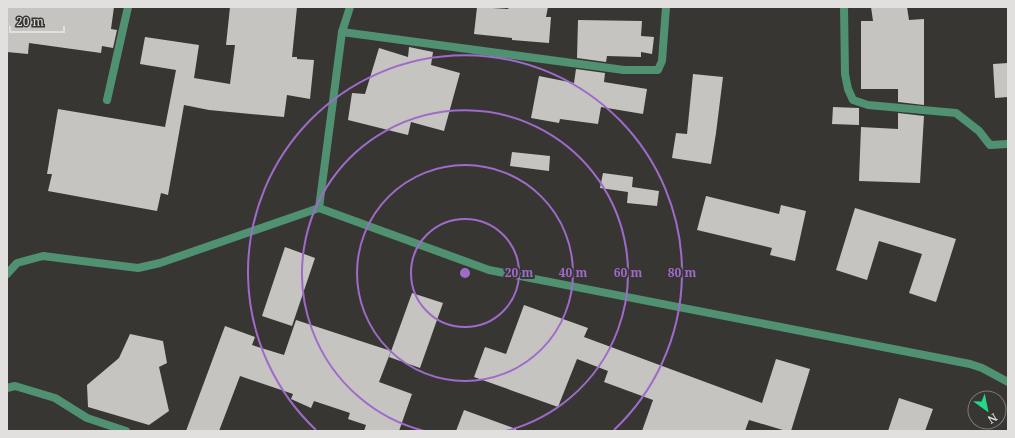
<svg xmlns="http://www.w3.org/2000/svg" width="1015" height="438" viewBox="0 0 1015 438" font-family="'Noto Serif',serif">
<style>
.building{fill:#c6c4c1}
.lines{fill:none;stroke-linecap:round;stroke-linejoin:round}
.service{stroke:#509171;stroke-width:8}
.minor{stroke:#509171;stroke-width:8}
.ring{fill:none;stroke:#9f6bca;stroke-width:2}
.centre{fill:#9f6bca;stroke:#373633;stroke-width:2}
.ring-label{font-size:12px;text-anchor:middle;font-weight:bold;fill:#9f6bca;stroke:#373633;stroke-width:4;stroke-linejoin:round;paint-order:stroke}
</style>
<rect width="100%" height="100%" fill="#373633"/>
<g class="building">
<path d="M 7,7 L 114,7 L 111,29 L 117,30 L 113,48 L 102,46 L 101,53 L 29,43 L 28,54 L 7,52 Z"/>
<path d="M 230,7 L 297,7 L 292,57 L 297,57 L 297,59 L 314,60 L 310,99 L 287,95 L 284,117 L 209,110 L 184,105 L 168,195 L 161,193 L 157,211 L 48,191 L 52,174 L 47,174 L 58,109 L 165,127 L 176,70 L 140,64 L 145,37 L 199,45 L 194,78 L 230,84 L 235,45 L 226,45 Z"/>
<path d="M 477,7 L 508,9 L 509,7 L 548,7 L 546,17 L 551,17 L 549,43 L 512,40 L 512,38 L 474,34 Z"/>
<path d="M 871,7 L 907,7 L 909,20 L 924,19 L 924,105 L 898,102 L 898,89 L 861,89 L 861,21 L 873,21 Z"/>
<path d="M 578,20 L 642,21 L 641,36 L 654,37 L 652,54 L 641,52 L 641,57 L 607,56 L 606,62 L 577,58 Z"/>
<path d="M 409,47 L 433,52 L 431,65 L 460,73 L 444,131 L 411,122 L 408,135 L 348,120 L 352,93 L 365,94 L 379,48 L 408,57 Z"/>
<path d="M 1008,63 L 1008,97 L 995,98 L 993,64 Z"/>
<path d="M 576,69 L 605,73 L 604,82 L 647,89 L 643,114 L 601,107 L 598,124 L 560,119 L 559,123 L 531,118 L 539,76 L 574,83 Z"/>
<path d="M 693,74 L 723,77 L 716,133 L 711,164 L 672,158 L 676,133 L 687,134 Z"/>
<path d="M 833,107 L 859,108 L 859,125 L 832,124 Z"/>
<path d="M 898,113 L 924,116 L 920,183 L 859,181 L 861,127 L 898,129 Z"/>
<path d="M 512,152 L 550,156 L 549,171 L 510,166 Z"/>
<path d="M 603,173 L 633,177 L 632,187 L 659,191 L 657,206 L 627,203 L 628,192 L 600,188 Z"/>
<path d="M 706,196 L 779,214 L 781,205 L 806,211 L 795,261 L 770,255 L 772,248 L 697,230 Z"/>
<path d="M 855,208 L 956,239 L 936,302 L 909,293 L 922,254 L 879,241 L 867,280 L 836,270 Z"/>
<path d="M 285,247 L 315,258 L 292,326 L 262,316 Z"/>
<path d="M 412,293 L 443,303 L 420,368 L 389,357 Z"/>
<path d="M 524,305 L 588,328 L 584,337 L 762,403 L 776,359 L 810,369 L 791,431 L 786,431 L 749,420 L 745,431 L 642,431 L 653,400 L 604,382 L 608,371 L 577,359 L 558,407 L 474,377 L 485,347 L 506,354 Z"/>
<path d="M 296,320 L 391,351 L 379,382 L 412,394 L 399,431 L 364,431 L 366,425 L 348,419 L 350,413 L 314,401 L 311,408 L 291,399 L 293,394 L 240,376 L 219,431 L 186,431 L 225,326 L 255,337 L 252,345 L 284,355 Z"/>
<path d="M 130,334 L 163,341 L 167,363 L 159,367 L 169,411 L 149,425 L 88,407 L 87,385 L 119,358 Z"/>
<path d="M 899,398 L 933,409 L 925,431 L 888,431 Z"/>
<path d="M 464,410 L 516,429 L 516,431 L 456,431 Z"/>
</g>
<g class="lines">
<g class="service">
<path d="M 7,274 L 17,263 L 43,256 L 138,268 L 160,263 L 319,208 L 489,270 L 970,364 L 982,368 L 1008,382"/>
<path d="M 7,388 L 15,386 L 55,398 L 87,418 L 126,431"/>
</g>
<g class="minor">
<path d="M 844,7 L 845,74 L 848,89 L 853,100 L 868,105 L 956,113 L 979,131 L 990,145 L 1008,144"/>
<path d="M 342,32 L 624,70 L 658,70 L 662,61 L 666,7"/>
<path d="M 107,100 L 128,7"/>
<path d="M 319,208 L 342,32 L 350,7"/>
</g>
</g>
<g class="ring">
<circle cx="465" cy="273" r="54"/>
<circle cx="465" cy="273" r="108"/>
<path d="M424 431A163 163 0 1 1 506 431"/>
<path d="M316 430A217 217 0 1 1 614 430"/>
</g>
<circle cx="465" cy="273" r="6" class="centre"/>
<g class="ring-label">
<text x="519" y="277">20 m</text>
<text x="573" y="277">40 m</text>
<text x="628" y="277">60 m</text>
<text x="682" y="277">80 m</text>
</g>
<rect width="1015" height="438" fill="none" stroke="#e1e0df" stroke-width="16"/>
<g transform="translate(987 410) rotate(147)"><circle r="19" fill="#373633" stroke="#7b7a78"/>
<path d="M0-3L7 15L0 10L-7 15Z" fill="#23d886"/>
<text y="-6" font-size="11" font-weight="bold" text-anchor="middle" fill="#e1e0df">N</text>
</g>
<path d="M10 26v6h54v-6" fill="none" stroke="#e1e0df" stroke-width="2"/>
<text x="16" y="26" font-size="12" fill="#e1e0df" stroke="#373633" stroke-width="3" paint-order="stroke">20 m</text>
</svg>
